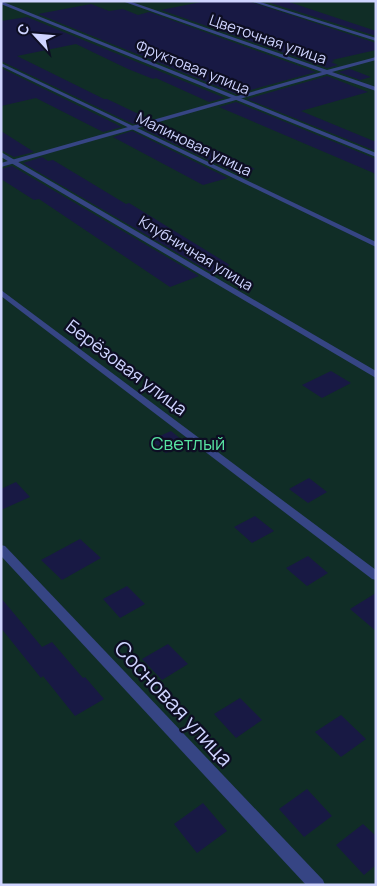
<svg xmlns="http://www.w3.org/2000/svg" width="377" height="886" viewBox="0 0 377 886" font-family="Manrope,sans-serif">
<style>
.green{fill:#102d26}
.building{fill:#181944}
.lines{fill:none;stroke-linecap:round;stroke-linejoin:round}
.lane{fill:#364584;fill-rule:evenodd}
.street{fill:#364584;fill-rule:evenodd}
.labels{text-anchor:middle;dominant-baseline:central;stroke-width:4.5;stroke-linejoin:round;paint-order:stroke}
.far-street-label{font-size:15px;fill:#cfd4ff;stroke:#0d0e23}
.street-label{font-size:18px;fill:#cfd4ff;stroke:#0d0e23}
.park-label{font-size:18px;fill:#57e3a1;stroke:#0d0e23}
.near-street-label{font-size:21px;fill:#cfd4ff;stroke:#0d0e23}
</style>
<rect width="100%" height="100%" fill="#0d0e23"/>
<rect class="green" x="1" y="1" width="375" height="884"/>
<g class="building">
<path d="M 206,1 L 248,1 L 376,43 L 376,50 L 332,60 L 335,61 L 331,62 L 338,65 L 327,68 L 161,10 Z"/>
<path d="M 264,1 L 286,1 L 376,31 L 376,36 Z"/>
<path d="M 91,4 L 109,11 L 123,9 L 138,15 L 149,12 L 316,72 L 236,94 L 38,14 Z"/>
<path d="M 27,17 L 225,98 L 209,102 L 156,78 L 153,79 L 128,69 L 76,44 L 17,56 L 104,99 L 107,99 L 149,119 L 133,124 L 1,61 L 1,21 Z"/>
<path d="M 1,68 L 122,127 L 103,132 L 36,98 L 1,106 Z"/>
<path d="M 350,69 L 371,77 L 360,80 L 338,72 Z"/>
<path d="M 327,76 L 368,92 L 301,111 L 376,142 L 376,151 L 247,99 Z"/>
<path d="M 236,102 L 376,159 L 376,174 L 219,107 Z"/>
<path d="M 159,124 L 214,151 L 216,150 L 255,169 L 238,174 L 143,129 Z"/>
<path d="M 1,131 L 34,152 L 14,157 L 1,150 Z"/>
<path d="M 132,131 L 228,178 L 203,185 L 113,137 Z"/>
<path d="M 42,157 L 48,161 L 53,160 L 126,204 L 129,203 L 230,265 L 210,272 L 23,163 Z"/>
<path d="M 12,166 L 199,276 L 170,287 L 39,199 L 34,200 L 1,179 L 1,169 Z"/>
<path d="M 331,371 L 351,383 L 322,398 L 302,385 Z"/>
<path d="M 171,431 L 187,444 L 166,453 L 151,440 Z"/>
<path d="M 309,478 L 327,492 L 308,503 L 289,489 Z"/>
<path d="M 16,482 L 30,497 L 1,510 L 1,489 Z"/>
<path d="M 255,516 L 274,531 L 252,543 L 234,527 Z"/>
<path d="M 80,539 L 101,558 L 62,580 L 41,560 Z"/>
<path d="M 308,556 L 328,573 L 307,586 L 286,568 Z"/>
<path d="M 127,586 L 145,604 L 120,618 L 103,599 Z"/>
<path d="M 376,593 L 376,631 L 350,609 Z"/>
<path d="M 1,598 L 42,647 L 52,642 L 83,678 L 85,677 L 104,699 L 75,716 L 43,676 L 41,678 L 1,628 Z"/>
<path d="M 168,644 L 188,664 L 162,680 L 142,659 Z"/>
<path d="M 240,698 L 262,720 L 236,738 L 214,714 Z"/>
<path d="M 341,715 L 366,739 L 341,757 L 315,732 Z"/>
<path d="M 307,789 L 332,816 L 304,837 L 279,809 Z"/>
<path d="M 203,803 L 227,831 L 197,853 L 174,824 Z"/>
<path d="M 363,824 L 376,836 L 376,865 L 364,875 L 336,845 Z"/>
</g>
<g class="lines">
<g class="lane">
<path d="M 1,1 L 376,153 L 376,157 L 1,4 Z"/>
<path d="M 250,1 L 257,1 L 376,38 L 376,41 Z"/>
<path d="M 1,63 L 376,242 L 376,247 L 1,66 Z"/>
<path d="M 1,152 L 376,371 L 376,378 L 1,157 Z"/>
<path d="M 1,290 L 376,570 L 376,580 L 372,579 L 1,296 Z"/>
<path d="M 1,545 L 5,546 L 323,880 L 325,885 L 306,885 L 1,556 Z"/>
</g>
<path class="street" d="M 122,1 L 129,1 L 327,70 L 376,57 L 376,60 L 332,72 L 376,87 L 376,91 L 327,74 L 1,167 L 1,163 L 322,72 Z"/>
</g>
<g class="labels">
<g class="far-street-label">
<text transform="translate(268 39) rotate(19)">Цветочная улица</text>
<text transform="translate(193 67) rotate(22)">Фруктовая улица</text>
<text transform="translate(194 144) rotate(26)">Малиновая улица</text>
<text transform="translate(196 253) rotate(31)">Клубничная улица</text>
</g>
<g class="street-label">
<text transform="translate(127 367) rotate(37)">Берёзовая улица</text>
</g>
<g class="park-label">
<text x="188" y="443">Светлый</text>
</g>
<g class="near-street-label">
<text transform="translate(174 703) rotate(47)">Сосновая улица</text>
</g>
</g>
<rect width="377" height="886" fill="none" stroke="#cfd4ff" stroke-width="5"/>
<g transform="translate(35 35) rotate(296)" stroke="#0d0e23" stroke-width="4" paint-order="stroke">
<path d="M0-4L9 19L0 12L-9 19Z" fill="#cfd4ff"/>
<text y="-8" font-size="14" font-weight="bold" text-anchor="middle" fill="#cfd4ff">С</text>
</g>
</svg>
